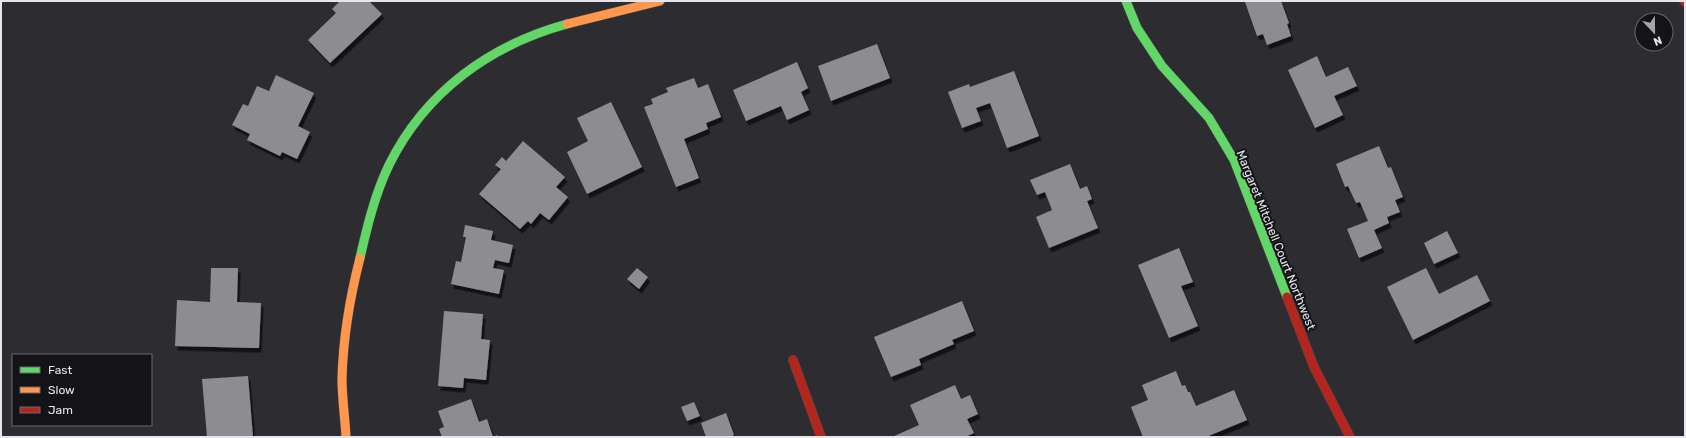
<svg xmlns="http://www.w3.org/2000/svg" width="1686" height="438" viewBox="0 0 1686 438" font-family="Rubik,sans-serif">
<style>
.building{fill:#8d8d91;filter:url(#shadow)}
.lines{fill:none;stroke-linecap:round;stroke-linejoin:round}
.fast-casing{stroke:#48484a;stroke-width:10}
.slow-casing{stroke:#48484a;stroke-width:10}
.jam-casing{stroke:#48484a;stroke-width:10}
.fast{stroke:#63d668;stroke-width:9}
.slow{stroke:#ff974d;stroke-width:9}
.jam{stroke:#b3261e;stroke-width:9}
.labels{text-anchor:middle;dominant-baseline:central;stroke-width:4;stroke-linejoin:round;paint-order:stroke}
.street-label{font-size:12px;fill:#e5e6eb;stroke:#141418}
</style>
<defs>
<filter id="shadow"><feDropShadow dx="2.5" dy="4.5" stdDeviation="0" flood-color="#0009"/></filter>
</defs>
<rect width="100%" height="100%" fill="#2d2d31"/>
<g class="building">
<path d="M 340,1 L 369,1 L 382,14 L 330,63 L 308,40 L 336,13 L 332,9 Z"/>
<path d="M 1248,1 L 1281,1 L 1289,23 L 1287,24 L 1291,36 L 1267,45 L 1263,34 L 1257,36 L 1245,2 Z"/>
<path d="M 877,44 L 890,78 L 831,101 L 818,66 Z"/>
<path d="M 1317,56 L 1326,77 L 1348,67 L 1357,86 L 1334,96 L 1343,115 L 1315,128 L 1288,70 Z"/>
<path d="M 797,62 L 808,88 L 801,92 L 809,110 L 787,120 L 781,106 L 746,121 L 733,90 Z"/>
<path d="M 1014,71 L 1039,136 L 1007,148 L 990,103 L 976,108 L 981,121 L 962,128 L 948,92 L 969,84 L 970,87 Z"/>
<path d="M 276,75 L 314,93 L 298,126 L 310,132 L 297,159 L 282,152 L 280,156 L 247,140 L 250,134 L 232,125 L 243,104 L 248,106 L 257,86 L 269,91 Z"/>
<path d="M 694,78 L 698,88 L 708,84 L 721,117 L 706,123 L 708,129 L 684,139 L 699,178 L 676,187 L 644,107 L 653,104 L 651,99 L 668,92 L 666,88 Z"/>
<path d="M 611,102 L 642,167 L 587,194 L 567,152 L 588,141 L 577,118 Z"/>
<path d="M 523,141 L 565,177 L 556,187 L 568,197 L 549,220 L 540,213 L 531,224 L 528,221 L 520,229 L 479,194 L 501,169 L 495,165 L 502,157 L 506,161 Z"/>
<path d="M 1379,146 L 1388,168 L 1391,167 L 1403,197 L 1395,200 L 1400,212 L 1387,217 L 1389,223 L 1374,230 L 1382,248 L 1359,258 L 1347,229 L 1368,221 L 1360,202 L 1356,203 L 1348,186 L 1345,187 L 1336,164 Z"/>
<path d="M 1070,164 L 1080,189 L 1087,186 L 1092,199 L 1087,201 L 1098,228 L 1049,248 L 1036,217 L 1052,210 L 1045,192 L 1037,195 L 1030,180 Z"/>
<path d="M 465,225 L 493,231 L 491,240 L 513,245 L 509,263 L 495,260 L 493,268 L 504,270 L 499,294 L 451,284 L 456,261 L 461,262 L 466,237 L 463,237 Z"/>
<path d="M 1447,231 L 1458,253 L 1434,264 L 1424,243 Z"/>
<path d="M 1179,248 L 1193,282 L 1181,286 L 1198,326 L 1169,338 L 1138,265 Z"/>
<path d="M 211,268 L 238,268 L 237,302 L 261,303 L 259,348 L 175,346 L 177,300 L 210,302 Z"/>
<path d="M 637,268 L 648,277 L 639,289 L 627,279 Z"/>
<path d="M 1426,268 L 1439,294 L 1477,275 L 1490,301 L 1413,340 L 1387,287 Z"/>
<path d="M 962,301 L 974,331 L 952,340 L 954,344 L 919,359 L 921,365 L 891,377 L 874,337 Z"/>
<path d="M 444,311 L 483,314 L 481,339 L 490,340 L 486,380 L 464,378 L 463,388 L 438,386 Z"/>
<path d="M 1176,371 L 1182,386 L 1185,385 L 1188,392 L 1190,392 L 1196,406 L 1234,390 L 1247,420 L 1206,437 L 1143,437 L 1131,407 L 1148,400 L 1142,385 Z"/>
<path d="M 248,376 L 253,437 L 207,437 L 202,379 Z"/>
<path d="M 955,385 L 961,399 L 970,395 L 978,414 L 967,419 L 974,433 L 965,437 L 892,437 L 919,425 L 910,405 Z"/>
<path d="M 471,399 L 479,422 L 487,419 L 493,437 L 497,435 L 498,437 L 442,437 L 439,429 L 444,427 L 438,411 Z"/>
<path d="M 694,402 L 700,416 L 687,421 L 681,407 Z"/>
<path d="M 726,413 L 734,435 L 730,437 L 706,437 L 701,423 Z"/>
</g>
<g class="lines">
<defs>
<g id="fast">
<path d="M 1126,1 L 1137,28 L 1162,66 L 1209,118 L 1234,160 L 1287,297"/>
<path d="M 360,258 C 367,227 375,194 389,165 C 425,92 490,45 567,24"/>
</g>
<g id="slow">
<path d="M 567,24 L 660,1"/>
<path d="M 346,437 C 345,418 342,398 342,379 C 343,339 350,297 360,258"/>
</g>
<g id="jam">
<path d="M 1684,1 L 1685,2"/>
<path d="M 1287,297 L 1314,367 L 1350,437"/>
<path d="M 793,360 L 821,437"/>
</g>
</defs>
<use href="#fast" class="fast-casing"/>
<use href="#slow" class="slow-casing"/>
<use href="#jam" class="jam-casing"/>
<use href="#fast" class="fast"/>
<use href="#slow" class="slow"/>
<use href="#jam" class="jam"/>
</g>
<g class="labels">
<g class="street-label">
<text transform="translate(1276 240) rotate(68)">Margaret Mitchell Court Northwest</text>
</g>
</g>
<rect width="1686" height="438" fill="none" stroke="#e5e6eb" stroke-width="4"/>
<rect x="12" y="354" width="140" height="72" fill="#141418" stroke="#68686c"/>
<rect x="20" y="367" width="20" height="6" fill="#63d668" stroke="#68686c"/>
<text x="48" y="374" font-size="12" fill="#e5e6eb">Fast</text>
<rect x="20" y="387" width="20" height="6" fill="#ff974d" stroke="#68686c"/>
<text x="48" y="394" font-size="12" fill="#e5e6eb">Slow</text>
<rect x="20" y="407" width="20" height="6" fill="#b3261e" stroke="#68686c"/>
<text x="48" y="414" font-size="12" fill="#e5e6eb">Jam</text>
<g transform="translate(1654 32) rotate(158)"><circle r="19" fill="#141418" stroke="#68686c"/>
<path d="M0-3L7 15L0 10L-7 15Z" fill="#a5a5aa"/>
<text y="-6" font-size="11" font-weight="bold" text-anchor="middle" fill="#e5e6eb">N</text>
</g>
</svg>
